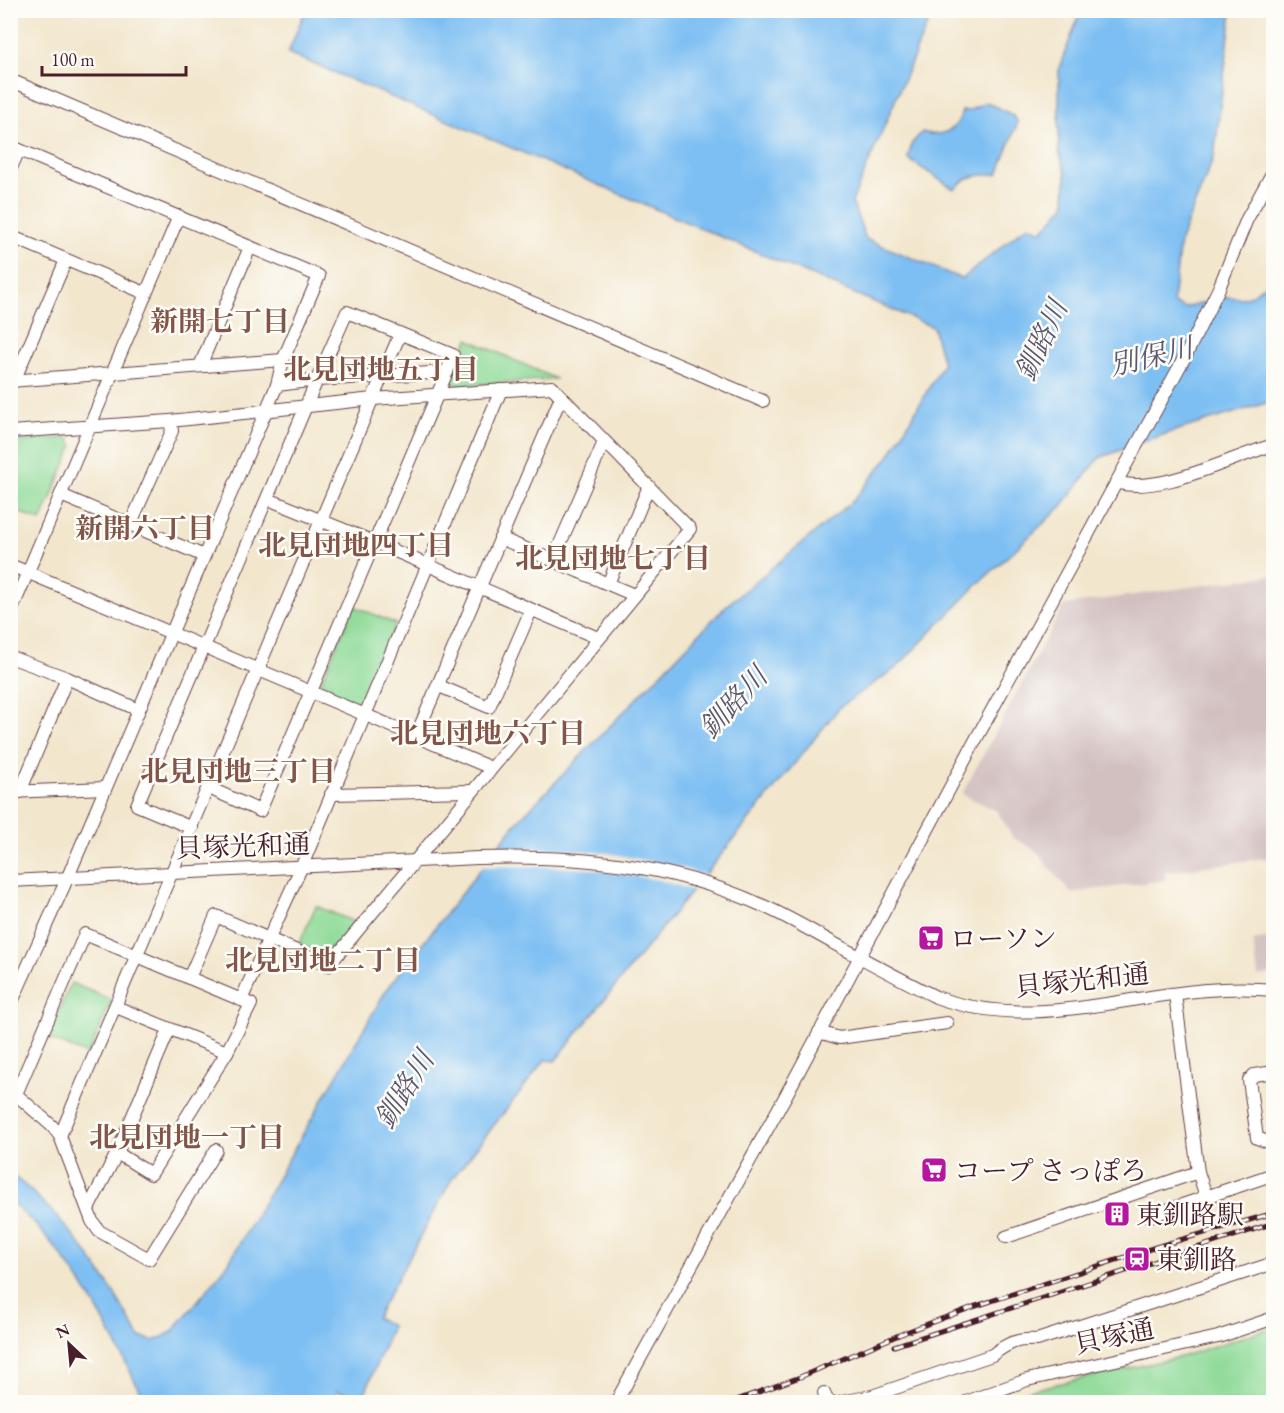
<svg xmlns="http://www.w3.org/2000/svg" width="1284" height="1413" viewBox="0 0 1284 1413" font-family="'EB Garamond','Noto Serif JP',serif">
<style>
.industrial{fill:#d2bfc0}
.green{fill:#8eda98;stroke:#6c7c62;stroke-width:1.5}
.water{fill:#7ebff3;stroke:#646f8f;stroke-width:1.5}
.pier{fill:#f2e6cc}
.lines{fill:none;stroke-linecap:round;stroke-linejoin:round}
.minor-casing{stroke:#633d43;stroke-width:14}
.minor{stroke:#fff;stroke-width:12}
.rail-casing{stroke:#4a1f2b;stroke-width:5}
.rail{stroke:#fdfcf7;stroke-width:3;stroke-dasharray:9;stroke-linecap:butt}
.labels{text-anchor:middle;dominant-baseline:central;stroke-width:5;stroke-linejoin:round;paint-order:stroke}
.street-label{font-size:27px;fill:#4a1f2b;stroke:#fdfcf7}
.poi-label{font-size:27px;fill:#4a1f2b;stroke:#fdfcf7;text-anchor:start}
.neighbourhood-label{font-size:28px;font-weight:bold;fill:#825548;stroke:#fdfcf7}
.water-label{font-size:28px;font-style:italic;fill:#5c5771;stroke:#fdfcf7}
</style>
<rect width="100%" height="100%" fill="#fdfcf7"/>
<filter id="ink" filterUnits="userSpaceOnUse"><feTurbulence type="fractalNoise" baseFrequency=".0167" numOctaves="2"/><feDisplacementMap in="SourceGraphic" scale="12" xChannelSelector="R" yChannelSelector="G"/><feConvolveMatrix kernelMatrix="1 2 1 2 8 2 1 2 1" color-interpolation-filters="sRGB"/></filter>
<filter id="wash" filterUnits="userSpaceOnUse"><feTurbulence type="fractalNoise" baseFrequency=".008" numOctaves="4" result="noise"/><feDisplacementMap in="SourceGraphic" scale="24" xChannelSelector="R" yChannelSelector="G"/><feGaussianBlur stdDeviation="1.35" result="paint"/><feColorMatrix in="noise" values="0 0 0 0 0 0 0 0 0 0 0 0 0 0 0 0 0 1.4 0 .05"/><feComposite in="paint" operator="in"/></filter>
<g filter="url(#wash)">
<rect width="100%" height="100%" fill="#f2e6cc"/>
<g class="industrial">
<path d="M 1273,575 L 1273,857 L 1165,872 L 1165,880 L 1071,893 L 1034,849 L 1013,838 L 997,811 L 962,794 L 1064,605 Z"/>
<path d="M 1273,937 L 1273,974 L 1258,977 L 1253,941 Z"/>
</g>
<g class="green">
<path d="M 468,339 L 556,379 L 449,386 Z"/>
<path d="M 68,437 L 73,446 L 41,521 L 11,509 L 11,442 Z"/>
<path d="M 354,606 L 396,624 L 360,706 L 318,688 Z"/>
<path d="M 316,906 L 357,923 L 328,957 L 299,944 Z"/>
<path d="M 71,983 L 112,1000 L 88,1055 L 47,1038 Z"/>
<path d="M 1273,1327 L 1273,1402 L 993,1402 L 1030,1390 L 1180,1357 Z"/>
</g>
<g class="water">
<path d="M 305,11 L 933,11 L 852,202 L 866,239 L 962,279 L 1028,225 L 1042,231 L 1065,205 L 1066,173 L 1059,152 L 1059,68 L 1077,21 L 1079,11 L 1232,11 L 1214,157 L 1180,241 L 1173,303 L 1184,308 L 1225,297 L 1241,298 L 1252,295 L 1263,286 L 1273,283 L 1273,401 L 1165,434 L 1099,458 L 1062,506 L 977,585 L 896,668 L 840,707 L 555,1061 L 545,1060 L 452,1179 L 376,1318 L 392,1326 L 363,1398 L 337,1391 L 332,1402 L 145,1402 C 111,1331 73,1254 11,1202 L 10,1173 C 67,1218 106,1274 139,1337 L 155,1341 L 172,1332 L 226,1267 L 385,992 L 517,822 L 727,605 L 854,500 L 890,455 L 943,364 L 933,327 L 288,53 Z"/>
<path d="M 986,102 L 1011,114 L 1018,122 L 998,174 C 977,175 970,174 954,189 L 908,159 L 912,143 L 922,132 C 941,138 958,131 962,111 L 969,111 Z"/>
</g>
<path class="pier" d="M 518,848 L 549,848 L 608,853 L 679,867 L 708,876 L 696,891 L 659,880 L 592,869 L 533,866 L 479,867 L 492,850 Z"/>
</g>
<g filter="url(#ink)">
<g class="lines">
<defs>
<g id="minor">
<path d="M 10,80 L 763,401"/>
<path d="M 10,146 L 319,276 L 283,360 L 277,385 L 67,879 L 10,1006"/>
<path d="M 10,170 L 19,150"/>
<path d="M 10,236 L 145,293"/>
<path d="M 200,366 L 250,247"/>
<path d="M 10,381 L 283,360"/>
<path d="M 14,381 L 66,260"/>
<path d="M 10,432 L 170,421 L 373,399 L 552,387 L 690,529 L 329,965 L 216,916 L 189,978"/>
<path d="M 1116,482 C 1159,496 1230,457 1274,445"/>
<path d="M 61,495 L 204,556"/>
<path d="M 268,499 L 374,542 L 598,638"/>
<path d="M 130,525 L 172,431 L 170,421"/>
<path d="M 500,538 L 634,595"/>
<path d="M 553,560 L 604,442"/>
<path d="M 10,565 L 491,768"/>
<path d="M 608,584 L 649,486"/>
<path d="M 10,614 L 179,216"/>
<path d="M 10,657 L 67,678 L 139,710"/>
<path d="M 439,686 L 489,707 L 531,610"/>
<path d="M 416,736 L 561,397"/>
<path d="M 209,788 L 260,811 L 447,372"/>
<path d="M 10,792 L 105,788"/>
<path d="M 20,792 L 67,678"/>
<path d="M 331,794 L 471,791"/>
<path d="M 192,828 L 137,805 L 317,380 L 347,312 L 453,355 L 447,372 L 317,380 L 277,385"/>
<path d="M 10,881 L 478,858 C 577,855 667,863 759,904 C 785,915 810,930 835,944 C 869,962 902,980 936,997 C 1047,1038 1160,978 1274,990"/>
<path d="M 1175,994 L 1198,1172 L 1206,1196"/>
<path d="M 241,1000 L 301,868 L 501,390"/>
<path d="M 116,1007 L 227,1052"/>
<path d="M 819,1032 L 839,1038 L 947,1023"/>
<path d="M 1274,1072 L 1254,1075 L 1249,1080 L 1257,1138 L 1265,1141 L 1274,1139"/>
<path d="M 11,1090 L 52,1126 L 60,1136 L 92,1221 L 99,1231 L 149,1259 L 216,1150"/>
<path d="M 16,1094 L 85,934 L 251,1004 L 227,1052 L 151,1174 L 117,1153"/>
<path d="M 60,1136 L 400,334"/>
<path d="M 88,1209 L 117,1153 L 169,1030"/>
<path d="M 1150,1216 L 1274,1174"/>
<path d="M 1006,1237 L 1198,1172"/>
<path d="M 824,1393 L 828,1402 L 832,1402"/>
<path d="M 616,1402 L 785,1097 L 975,741 L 1187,353 L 1219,288 L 1247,219 L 1274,170"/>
<path d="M 842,1402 L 872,1396 L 992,1355 C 1008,1343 1016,1339 1037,1340 L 1274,1263"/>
<path d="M 966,1402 L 1027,1380 L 1218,1337 L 1274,1318"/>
</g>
</defs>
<use href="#minor" class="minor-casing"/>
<use href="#minor" class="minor"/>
<defs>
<g id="rail">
<path d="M 894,1346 L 1274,1223"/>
<path d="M 731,1402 L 800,1377 L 906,1332 L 973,1307 L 1159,1246 L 1274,1213"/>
</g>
</defs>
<use href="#rail" class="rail-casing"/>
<use href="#rail" class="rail"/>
</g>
</g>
<defs>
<symbol id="supermarket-square" viewBox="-11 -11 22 22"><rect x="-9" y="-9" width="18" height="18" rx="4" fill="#b5179e" stroke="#fdfcf7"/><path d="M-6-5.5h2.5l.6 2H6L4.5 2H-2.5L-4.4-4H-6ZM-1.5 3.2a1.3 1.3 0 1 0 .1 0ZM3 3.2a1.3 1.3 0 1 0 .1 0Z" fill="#fff"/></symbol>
<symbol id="building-square" viewBox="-11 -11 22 22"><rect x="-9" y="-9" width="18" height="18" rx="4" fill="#b5179e" stroke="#fdfcf7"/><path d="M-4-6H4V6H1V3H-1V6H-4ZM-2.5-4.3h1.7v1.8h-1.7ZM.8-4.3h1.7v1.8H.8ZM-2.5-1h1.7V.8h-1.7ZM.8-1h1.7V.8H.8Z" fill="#fff"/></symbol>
<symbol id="station-square" viewBox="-11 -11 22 22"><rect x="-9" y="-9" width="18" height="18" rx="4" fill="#b5179e" stroke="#fdfcf7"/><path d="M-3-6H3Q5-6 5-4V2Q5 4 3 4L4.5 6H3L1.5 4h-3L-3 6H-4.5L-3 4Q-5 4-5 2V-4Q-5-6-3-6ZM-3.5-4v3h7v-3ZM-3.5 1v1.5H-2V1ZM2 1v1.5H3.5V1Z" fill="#fff"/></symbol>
</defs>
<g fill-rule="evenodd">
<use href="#supermarket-square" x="916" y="923" width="30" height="30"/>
<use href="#supermarket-square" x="919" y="1155" width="30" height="30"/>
<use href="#building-square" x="1102" y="1199" width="30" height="30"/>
<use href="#station-square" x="1122" y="1244" width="30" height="30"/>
</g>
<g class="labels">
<g class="street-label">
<text transform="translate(243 846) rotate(-2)">貝塚光和通</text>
<text transform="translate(1082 980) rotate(-6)">貝塚光和通</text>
<text transform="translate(1114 1336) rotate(-12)">貝塚通</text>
</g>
<g class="poi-label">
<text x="950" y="938">ローソン</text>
<text x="954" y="1170">コープ さっぽろ</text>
<text x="1136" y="1214">東釧路駅</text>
<text x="1156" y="1259">東釧路</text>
</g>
<g class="neighbourhood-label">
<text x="220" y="321">新開七丁目</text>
<text x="381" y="369">北見団地五丁目</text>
<text x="145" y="528">新開六丁目</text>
<text x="356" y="545">北見団地四丁目</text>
<text x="613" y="558">北見団地七丁目</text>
<text x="488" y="733">北見団地六丁目</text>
<text x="238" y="771">北見団地三丁目</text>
<text x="323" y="960">北見団地二丁目</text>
<text x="187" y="1137">北見団地一丁目</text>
</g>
<g class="water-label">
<text transform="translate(1041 340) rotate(-65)">釧路川</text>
<text transform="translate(1151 356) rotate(-13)">別保川</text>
<text transform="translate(733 702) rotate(-47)">釧路川</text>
<text transform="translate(404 1089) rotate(-58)">釧路川</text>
</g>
</g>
<rect width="1284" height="1413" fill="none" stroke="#fdfcf7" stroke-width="36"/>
<g transform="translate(69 1344) rotate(334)" stroke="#fdfcf7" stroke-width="4.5" paint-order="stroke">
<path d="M0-4.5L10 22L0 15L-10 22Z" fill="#4a1f2b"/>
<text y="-9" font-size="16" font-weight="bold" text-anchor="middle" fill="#4a1f2b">N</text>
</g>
<path d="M42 66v9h144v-9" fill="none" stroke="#4a1f2b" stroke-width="3"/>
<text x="51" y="66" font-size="18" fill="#4a1f2b" stroke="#fdfcf7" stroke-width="4.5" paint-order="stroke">100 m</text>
</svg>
